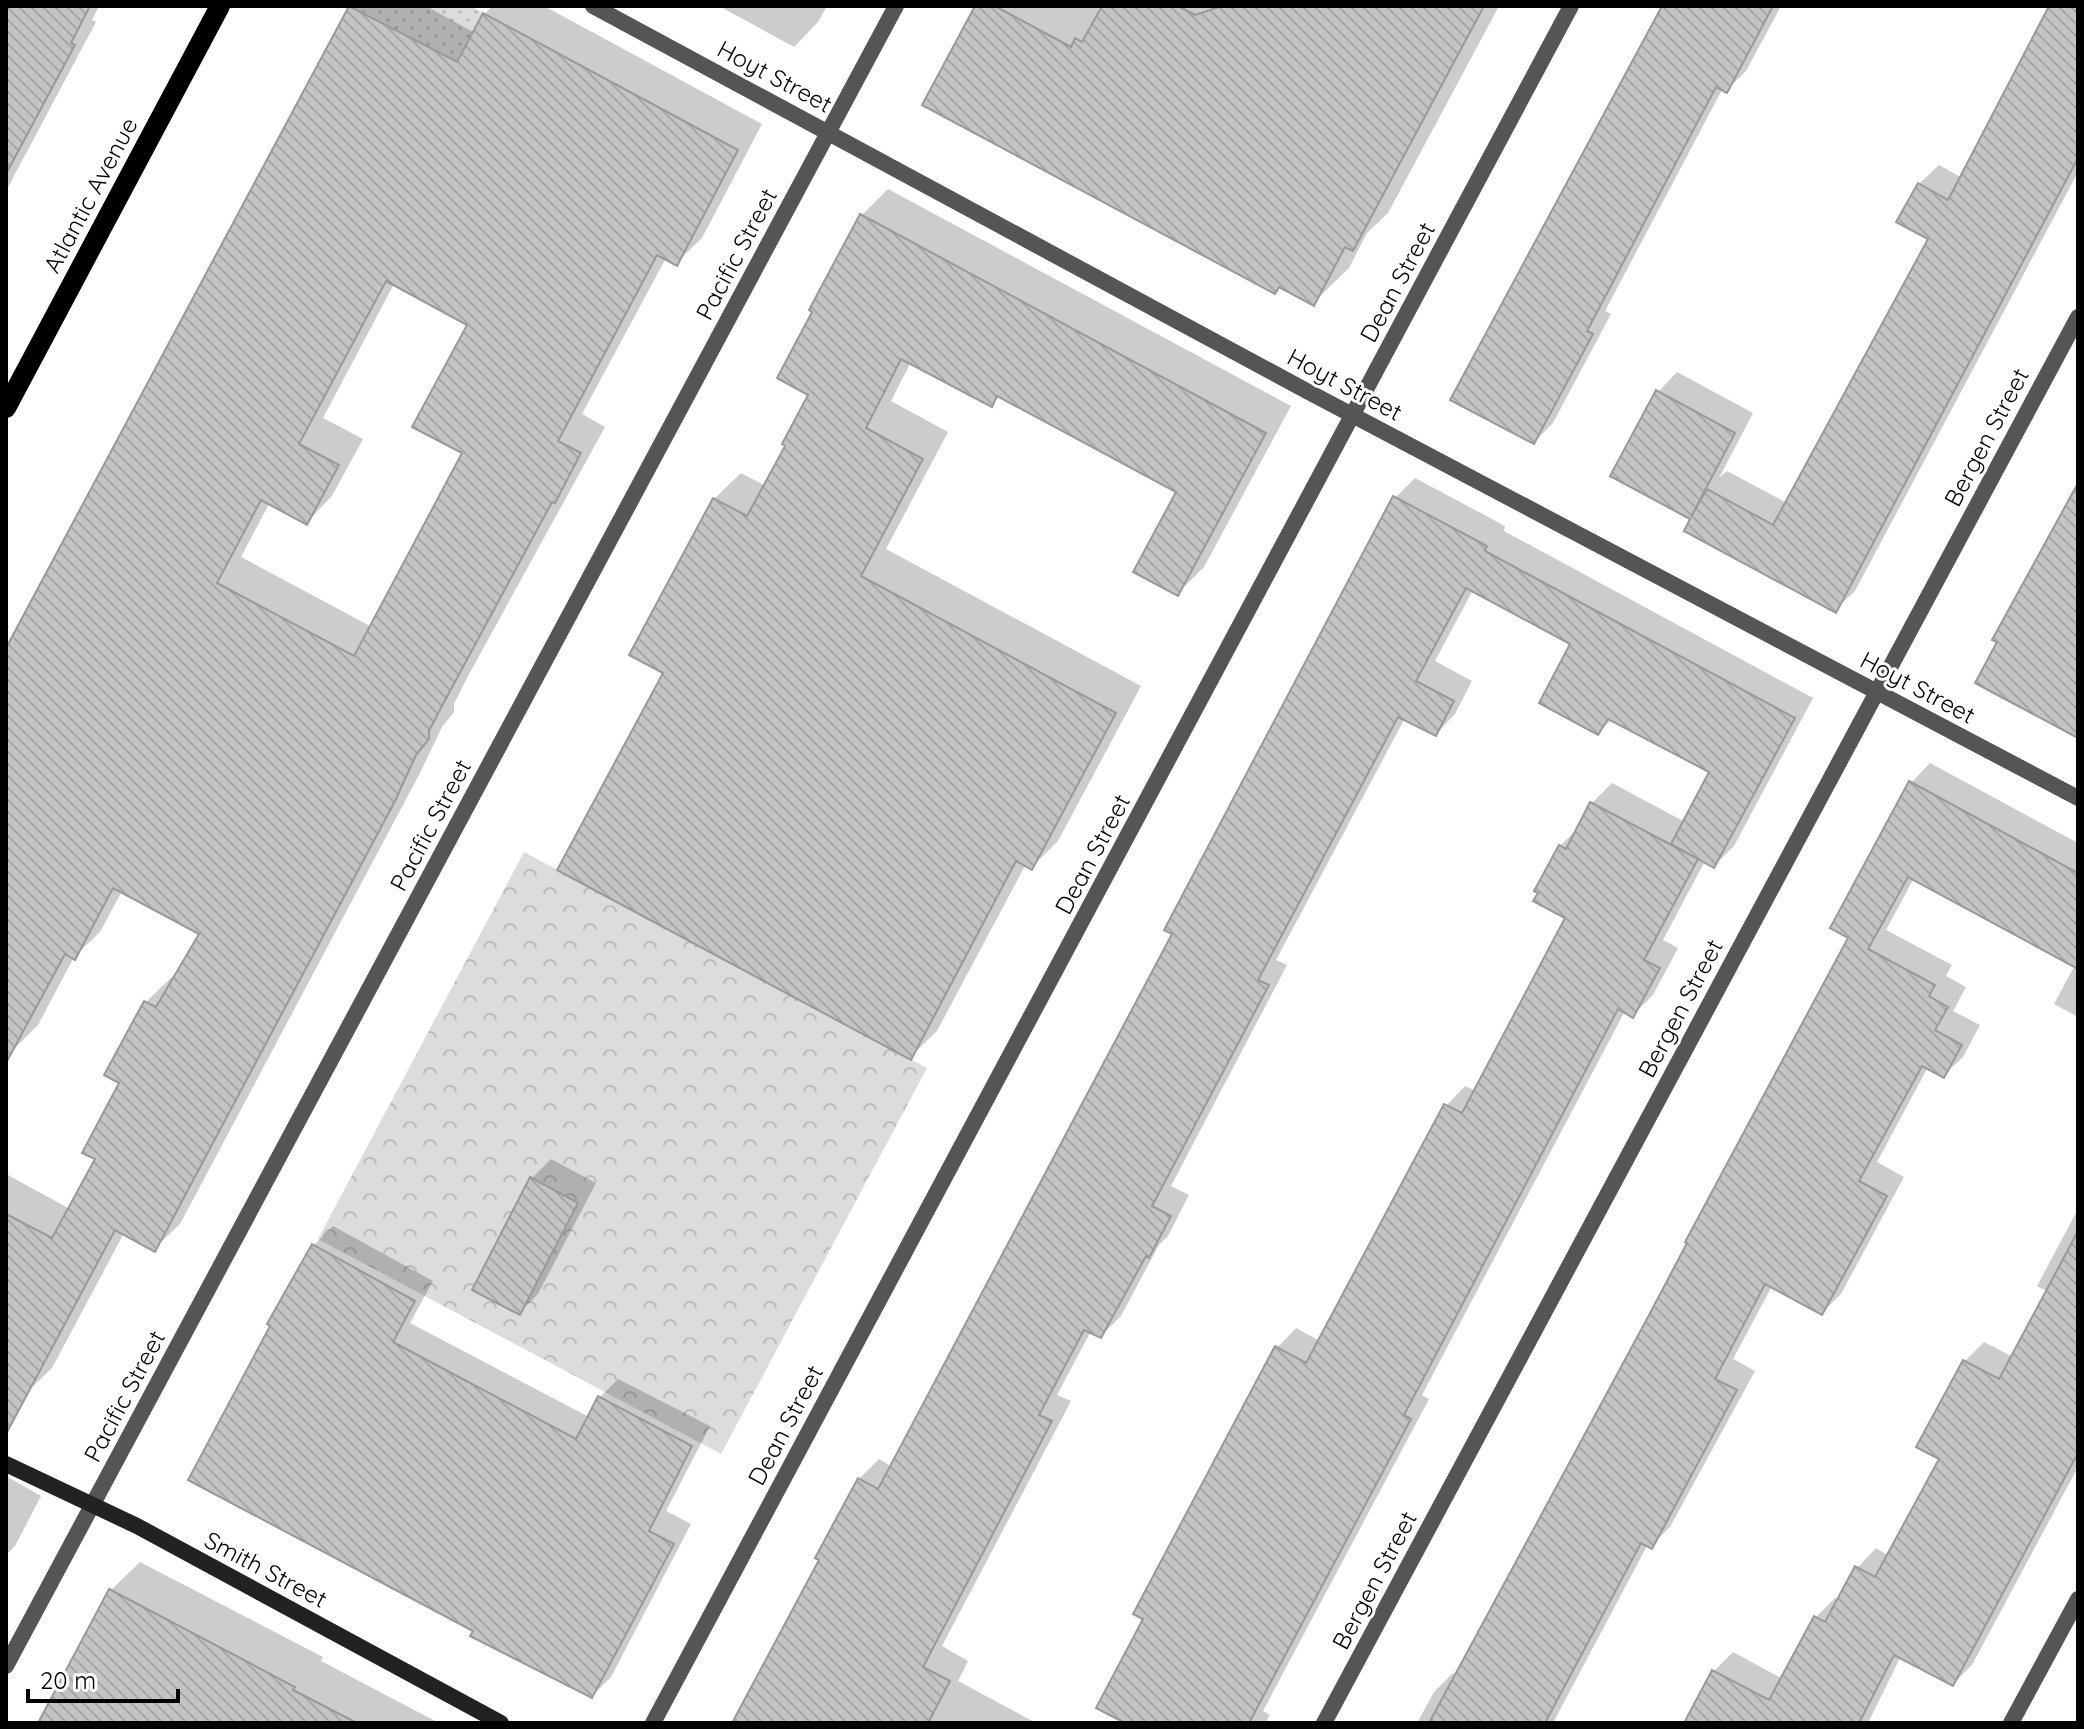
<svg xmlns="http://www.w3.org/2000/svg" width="2084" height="1729" viewBox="0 0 2084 1729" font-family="Quicksand,sans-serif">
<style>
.grass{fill:url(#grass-dots)}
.forest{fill:url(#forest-crowns)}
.shadow{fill:#0003;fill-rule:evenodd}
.building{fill:url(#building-back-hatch);stroke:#999;stroke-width:2;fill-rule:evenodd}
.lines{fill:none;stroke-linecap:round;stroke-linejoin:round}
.street{stroke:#555;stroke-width:16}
.secondary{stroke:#222;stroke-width:16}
.primary{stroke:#000;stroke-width:20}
.labels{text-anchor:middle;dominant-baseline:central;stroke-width:6;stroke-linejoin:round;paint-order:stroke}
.street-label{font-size:24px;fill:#000;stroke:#fff}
</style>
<defs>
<pattern id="grass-dots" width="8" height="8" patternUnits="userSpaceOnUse" patternTransform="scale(2)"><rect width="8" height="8" fill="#dcdcdc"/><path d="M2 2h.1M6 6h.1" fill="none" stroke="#bbb" stroke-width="1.8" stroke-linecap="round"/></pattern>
<pattern id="forest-crowns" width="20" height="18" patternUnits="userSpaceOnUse" patternTransform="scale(2)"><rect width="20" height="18" fill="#dcdcdc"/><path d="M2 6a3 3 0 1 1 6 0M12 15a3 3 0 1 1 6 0" fill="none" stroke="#bbb"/></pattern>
<pattern id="building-back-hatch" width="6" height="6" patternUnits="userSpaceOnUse" patternTransform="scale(2)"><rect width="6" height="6" fill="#c4c4c4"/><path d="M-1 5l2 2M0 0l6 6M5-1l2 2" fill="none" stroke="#a7a7a7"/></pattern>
</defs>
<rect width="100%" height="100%" fill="#fff"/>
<path class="grass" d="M 352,6 L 471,6 L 483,13 L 457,62 Z"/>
<path class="forest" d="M 524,852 L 927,1068 L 721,1454 L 318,1239 Z"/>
<g class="shadow">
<path d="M 6,6 L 99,6 L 92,20 L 96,22 L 6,191 Z"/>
<path d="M 351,6 L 426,6 L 475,33 L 485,14 L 492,6 L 544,6 L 762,124 L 702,238 L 676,263 L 666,258 L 582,414 L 605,427 L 468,676 L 454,704 L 454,712 L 442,727 L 420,773 L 180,1224 L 154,1249 L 124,1233 L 52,1368 L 26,1393 L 6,1383 L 6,1174 L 70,1209 L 97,1159 L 146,1002 L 172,977 L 175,978 L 202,934 L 122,891 L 100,932 L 74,957 L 38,1025 L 12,1051 L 6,1047 L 6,652 ZM 394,284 L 470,324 L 465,452 L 372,627 L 241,557 L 270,502 L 307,522 L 332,496 L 363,439 L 323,418 Z"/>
<path d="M 719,6 L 827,6 L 818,22 L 794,47 Z"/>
<path d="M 977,6 L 1095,6 L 1102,10 L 1104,6 L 1499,6 L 1388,213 L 1367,233 L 1349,268 L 1313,303 L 1281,286 L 1275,292 Z"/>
<path d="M 1664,6 L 1781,6 L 1746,71 L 1727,90 L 1723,88 L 1605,311 L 1611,314 L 1553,423 L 1534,442 Z"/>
<path d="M 2053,6 L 2078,6 L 2078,172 L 1855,591 L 1835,610 L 1693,518 L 1612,475 L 1658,392 L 1677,372 L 1753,413 L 1719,478 L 1727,471 L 1787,503 L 1930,238 L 1919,184 L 1939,165 L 1962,178 Z"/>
<path d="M 888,189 L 1291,406 L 1204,567 L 1178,593 L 1178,492 L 1000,396 L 991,404 L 911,362 L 891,401 L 948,432 L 886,549 L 1141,686 L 1058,841 L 1032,867 L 1026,864 L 937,1031 L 910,1057 L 666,672 L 714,499 L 741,473 L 766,486 L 811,394 L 861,216 Z"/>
<path d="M 1415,478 L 1505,526 L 1504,531 L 1813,698 L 1734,846 L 1714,866 L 1705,861 L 1663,940 L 1678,948 L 1653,995 L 1633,1015 L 1625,1011 L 1422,1395 L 1429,1399 L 1263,1711 L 1270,1715 L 1265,1723 L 1129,1723 L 1146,1618 L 1277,1348 L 1296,1328 L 1320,1341 L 1446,1106 L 1465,1086 L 1476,1091 L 1568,917 L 1560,846 L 1580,826 L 1592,803 L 1612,783 L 1685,822 L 1711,771 L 1612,719 L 1598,733 L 1572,643 L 1473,590 L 1435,661 L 1472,681 L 1455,714 L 1436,734 L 1405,718 L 1276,960 L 1287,965 L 1171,1186 L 1189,1195 L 1168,1236 L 1159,1245 L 1121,1316 L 1101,1336 L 1091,1331 L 1057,1395 L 1071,1401 L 942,1646 L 968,1661 L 958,1681 L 1036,1723 L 735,1723 L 821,1559 L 859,1479 L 879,1459 L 892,1467 L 1175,933 L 1395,498 Z"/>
<path d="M 1930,763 L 2078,843 L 2078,1017 L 2054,1004 L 2075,965 L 1914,878 L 1886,930 L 1952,965 L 1946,976 L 1966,987 L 1953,1011 L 1980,1025 L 1963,1057 L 1943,1076 L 1928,1067 L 1877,1162 L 1904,1177 L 1841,1294 L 1822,1313 L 1772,1286 L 1733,1359 L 1755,1371 L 1670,1527 L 1651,1546 L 1648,1544 L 1553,1723 L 1417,1723 L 1434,1692 L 1453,1673 L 1457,1675 L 1650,1318 L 1850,937 L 1911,783 Z"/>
<path d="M 551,1159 L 596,1183 L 538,1294 L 519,1313 L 532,1178 Z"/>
<path d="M 2078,1209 L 2078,1467 L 1972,1665 L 1953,1684 L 1901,1656 L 1868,1723 L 1711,1723 L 1714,1671 L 1733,1652 L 1783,1679 L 1816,1617 L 1835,1598 L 1839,1600 L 1857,1568 L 1876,1548 L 1889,1556 L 1941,1458 L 1965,1361 L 1984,1342 L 2013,1357 L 2048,1292 L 2037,1286 Z"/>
<path d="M 333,1226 L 433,1281 L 410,1323 L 589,1417 L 599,1398 L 618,1379 L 710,1426 L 666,1511 L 691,1524 L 611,1677 L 592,1696 L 476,1630 L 314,1245 Z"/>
<path d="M 6,1476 L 41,1496 L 15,1546 L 6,1555 Z"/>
<path d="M 140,1562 L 323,1657 L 321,1661 L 439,1723 L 40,1723 L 110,1591 Z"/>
</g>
<g class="building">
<path d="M 6,6 L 90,6 L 71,43 L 75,45 L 6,174 Z"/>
<path d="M 349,6 L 457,62 L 483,13 L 738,150 L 677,266 L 657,255 L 558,441 L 581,453 L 555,503 L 552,502 L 443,704 L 429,731 L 429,739 L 416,755 L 395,801 L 155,1252 L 115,1230 L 6,1434 L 6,1214 L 52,1238 L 95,1159 L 82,1153 L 119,1083 L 104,1075 L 144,1001 L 156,1007 L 199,934 L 113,888 L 75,960 L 65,954 L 6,1063 L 6,648 ZM 386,281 L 467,325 L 412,427 L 462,453 L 354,656 L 217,583 L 261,500 L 307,525 L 339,465 L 299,444 Z"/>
<path d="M 975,6 L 995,6 L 1071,47 L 1075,38 L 1082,42 L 1102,6 L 1178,6 L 1195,15 L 1222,6 L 1484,6 L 1353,251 L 1345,247 L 1314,306 L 1279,287 L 1275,294 L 922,105 Z"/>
<path d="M 1662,6 L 1773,6 L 1727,93 L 1716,87 L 1587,331 L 1593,334 L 1534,444 L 1450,400 Z"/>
<path d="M 2049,6 L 2078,6 L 2078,158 L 1836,613 L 1684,531 L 1690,519 L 1610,476 L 1656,390 L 1735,433 L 1691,517 L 1707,489 L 1773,525 L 1928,239 L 1896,222 L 1918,183 L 1948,200 Z"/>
<path d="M 860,214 L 1266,433 L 1178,596 L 1133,572 L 1176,492 L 997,396 L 992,407 L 901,359 L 866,428 L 923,459 L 861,576 L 1116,713 L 1032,870 L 1016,861 L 911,1060 L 557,870 L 663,673 L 629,655 L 713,498 L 747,516 L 785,446 L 782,444 L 808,395 L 777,378 L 812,312 L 809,310 Z"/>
<path d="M 2078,483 L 2078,738 L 1975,683 L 1997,642 L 1992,640 Z"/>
<path d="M 1393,496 L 1487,546 L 1485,551 L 1795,718 L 1714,868 L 1671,844 L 1709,772 L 1608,719 L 1598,735 L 1539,703 L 1570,644 L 1466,588 L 1416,681 L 1454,701 L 1436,736 L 1398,717 L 1258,980 L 1269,985 L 1152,1206 L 1171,1216 L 1149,1258 L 1146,1256 L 1101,1338 L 1084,1330 L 1039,1415 L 1052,1421 L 923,1667 L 950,1681 L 928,1723 L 732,1723 L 819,1560 L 815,1558 L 858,1478 L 878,1489 L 1172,934 L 1164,930 Z"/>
<path d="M 1909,781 L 2078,873 L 2078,969 L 1908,877 L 1868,949 L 1935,985 L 1929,996 L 1948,1007 L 1935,1030 L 1962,1045 L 1944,1078 L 1922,1066 L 1859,1181 L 1887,1196 L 1822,1315 L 1765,1284 L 1715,1379 L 1737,1390 L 1652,1549 L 1641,1543 L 1545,1723 L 1429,1723 L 1648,1317 L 1687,1243 L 1685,1242 L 1848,938 L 1830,928 Z"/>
<path d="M 1590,802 L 1698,859 L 1644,960 L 1660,968 L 1633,1018 L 1618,1009 L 1404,1415 L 1411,1419 L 1249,1723 L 1125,1723 L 1096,1708 L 1143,1619 L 1133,1614 L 1275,1346 L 1306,1363 L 1444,1104 L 1462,1113 L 1565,918 L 1533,901 L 1538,893 L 1534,891 L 1559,845 L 1566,849 Z"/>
<path d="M 530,1177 L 578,1203 L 520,1315 L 472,1290 Z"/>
<path d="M 2078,1231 L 2078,1453 L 1953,1686 L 1894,1655 L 1859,1723 L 1684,1723 L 1712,1670 L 1769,1700 L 1814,1616 L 1825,1622 L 1855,1566 L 1875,1577 L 1939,1459 L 1916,1447 L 1963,1360 L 1999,1379 Z"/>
<path d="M 312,1244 L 415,1301 L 393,1342 L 576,1439 L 598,1396 L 692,1446 L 649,1531 L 674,1544 L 592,1698 L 470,1636 L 473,1631 L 188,1480 L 270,1326 L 267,1324 Z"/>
<path d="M 109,1589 L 295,1687 L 293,1690 L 357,1723 L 38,1723 Z"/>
</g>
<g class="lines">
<g class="street">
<path d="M 593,6 L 1303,389 L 2078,798"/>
<path d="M 6,1666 L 896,6"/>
<path d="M 653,1723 L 1571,6"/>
<path d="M 1324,1723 L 2078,317"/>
<path d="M 2011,1723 L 2078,1599"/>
</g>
<path class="secondary" d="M 6,1464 L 137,1526 L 501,1723"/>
<path class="primary" d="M 6,408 L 220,6"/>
</g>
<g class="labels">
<g class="street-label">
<text transform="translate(775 76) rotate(28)">Hoyt Street</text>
<text transform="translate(90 195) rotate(-62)">Atlantic Avenue</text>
<text transform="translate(736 254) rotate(-62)">Pacific Street</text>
<text transform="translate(1397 282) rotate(-62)">Dean Street</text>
<text transform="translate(1345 384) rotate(28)">Hoyt Street</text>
<text transform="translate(1986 437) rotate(-62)">Bergen Street</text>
<text transform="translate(1918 687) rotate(28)">Hoyt Street</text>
<text transform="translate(430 825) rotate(-62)">Pacific Street</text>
<text transform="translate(1092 854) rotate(-62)">Dean Street</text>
<text transform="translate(1680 1008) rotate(-62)">Bergen Street</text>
<text transform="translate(124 1396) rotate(-62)">Pacific Street</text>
<text transform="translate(785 1425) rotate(-62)">Dean Street</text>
<text transform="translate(266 1569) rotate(28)">Smith Street</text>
<text transform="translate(1374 1580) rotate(-62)">Bergen Street</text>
</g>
</g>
<rect width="2084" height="1729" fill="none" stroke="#000000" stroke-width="16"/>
<path d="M28 1689v12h150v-12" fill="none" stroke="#000000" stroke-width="4"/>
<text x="40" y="1689" font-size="24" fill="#000000" stroke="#ffffff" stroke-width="6" paint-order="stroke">20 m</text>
</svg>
